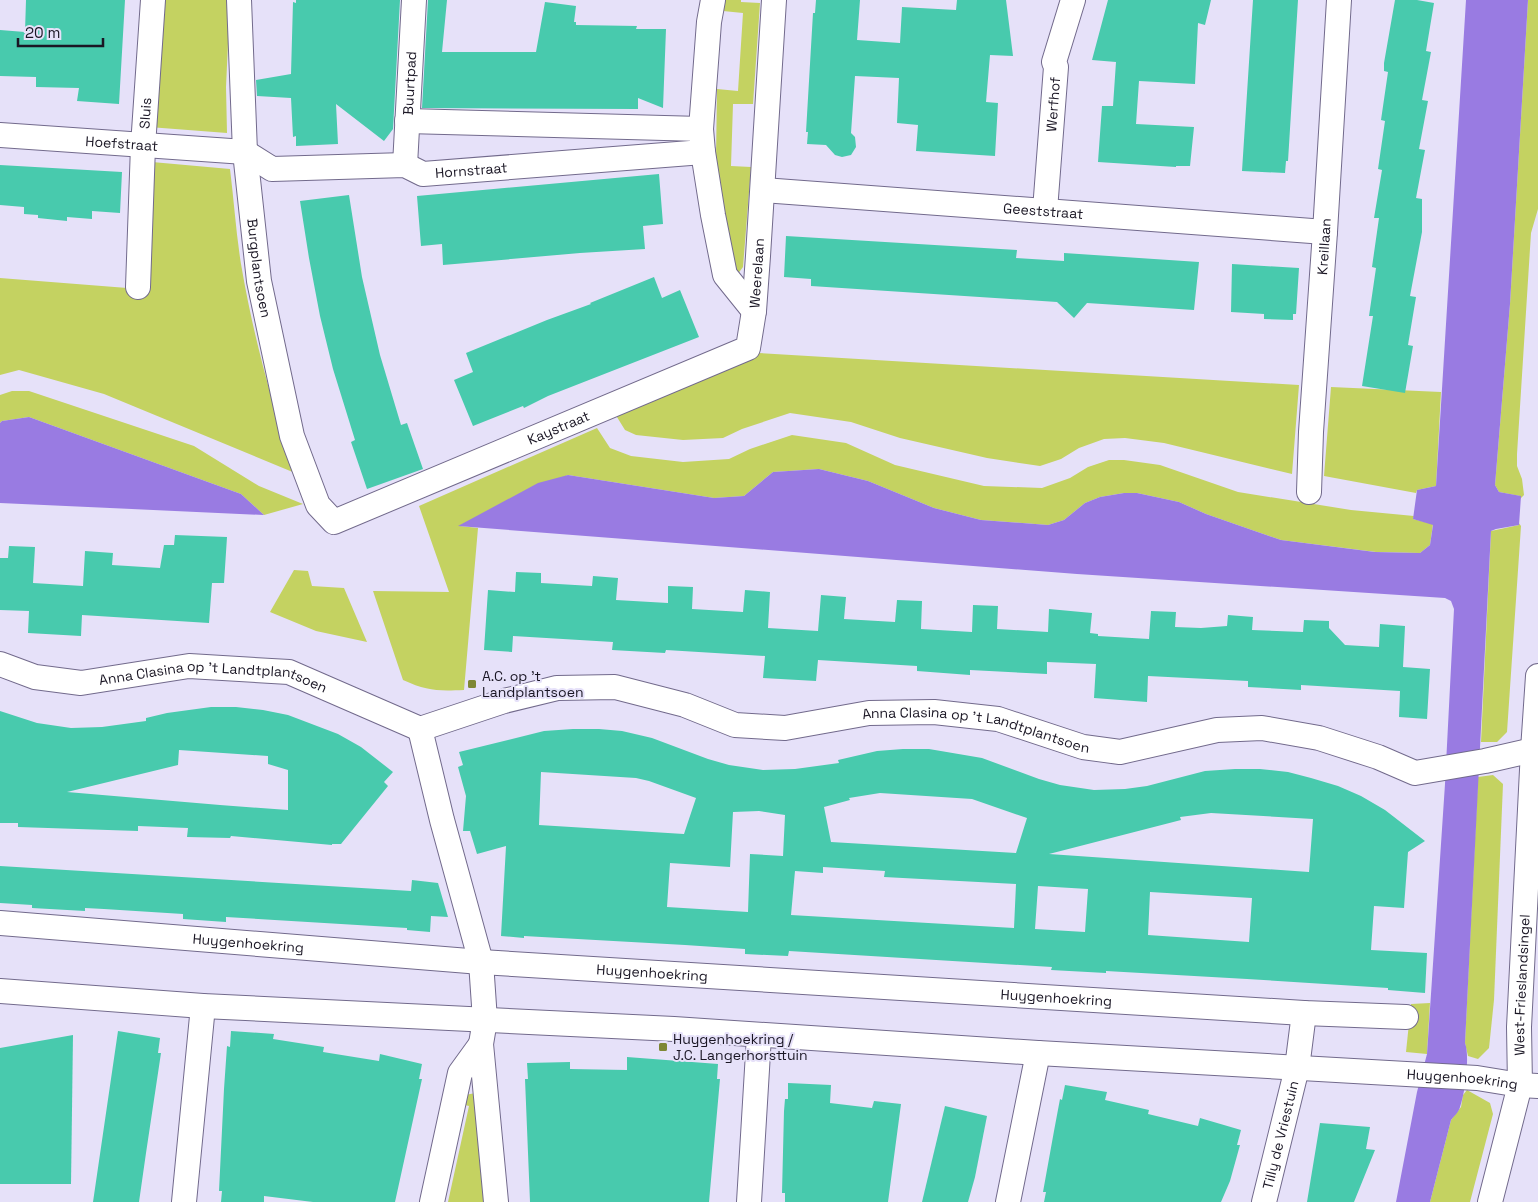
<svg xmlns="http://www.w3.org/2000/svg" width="1538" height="1202" viewBox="0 0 1538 1202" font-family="'Space Grotesk',sans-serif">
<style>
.green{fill:#c4d261}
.water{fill:#997be2}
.building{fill:#48caad;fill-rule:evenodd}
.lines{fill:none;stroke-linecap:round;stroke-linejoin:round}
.street-casing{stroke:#726a8c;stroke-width:26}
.street{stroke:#fff;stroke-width:24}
.poi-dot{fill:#7e8734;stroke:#e6e1f9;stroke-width:2}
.labels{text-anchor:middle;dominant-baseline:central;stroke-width:4;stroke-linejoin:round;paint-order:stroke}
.street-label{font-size:14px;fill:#1a1624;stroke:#e6e1f9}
.poi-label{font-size:14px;fill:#1a1624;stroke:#e6e1f9;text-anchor:start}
</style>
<rect width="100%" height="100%" fill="#e6e1f9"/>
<g class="green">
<path d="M 160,0 L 230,0 L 226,87 L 227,133 L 149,127 Z"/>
<path d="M 725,0 L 741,0 L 741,2 L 760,3 L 753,104 L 733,104 L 731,166 L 751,167 L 743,267 L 737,275 L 724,217 L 716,158 L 717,89 L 738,91 L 743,13 L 723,11 Z"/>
<path d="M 1528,0 L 1538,0 L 1538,209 L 1531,233 L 1517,454 L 1517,466 L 1522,479 L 1524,495 L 1519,500 L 1520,496 L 1499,492 L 1495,485 L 1510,304 Z"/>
<path d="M 152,162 L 230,169 C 234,201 236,233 241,264 C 253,335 272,404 295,473 L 104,394 L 19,370 L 0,375 L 0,278 L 140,289 Z"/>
<path d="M 758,353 L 1299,385 L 1292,474 L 1164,443 L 1125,438 L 1104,439 L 1079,448 L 1061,459 L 1040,466 L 987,458 L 900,438 L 851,422 L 790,413 L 742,429 L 723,438 L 683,440 L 636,435 L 625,430 L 612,409 Z"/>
<path d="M 1331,387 L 1441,392 L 1436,486 L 1417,490 L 1416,493 L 1324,476 Z"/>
<path d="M 12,391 L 29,391 L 194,446 L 259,486 L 303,504 L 264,515 L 241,494 L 29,417 L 2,421 L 0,423 L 0,395 Z"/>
<path d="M 597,428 L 610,448 L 631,456 L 683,462 L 729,459 L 750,449 L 792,435 L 846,443 L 895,465 L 984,486 L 1042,488 L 1070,478 L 1088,467 L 1109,460 L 1124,460 L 1160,465 L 1238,492 L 1351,510 L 1414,516 L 1413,519 L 1433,524 L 1430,545 L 1420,553 L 1376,552 L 1281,540 L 1206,514 L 1179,502 L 1137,493 L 1124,493 L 1100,497 L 1085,503 L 1064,520 L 1048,525 L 981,520 L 934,508 L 868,481 L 819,469 L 773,472 L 744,496 L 714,498 L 568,475 L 460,526 L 478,528 L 464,690 C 437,691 427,691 403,680 L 373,591 L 449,592 L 419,506 Z"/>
<path d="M 1518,522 L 1521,526 L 1507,732 L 1497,742 L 1481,742 L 1491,531 L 1519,525 Z"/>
<path d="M 294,570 L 308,571 L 312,586 L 344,588 L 367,642 L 316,631 L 270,612 Z"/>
<path d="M 1493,775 L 1503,784 L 1494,1000 L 1489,1048 L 1478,1059 L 1468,1056 L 1465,1043 L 1478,777 Z"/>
<path d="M 1430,1003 L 1427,1054 L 1406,1052 L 1411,1004 Z"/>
<path d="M 1467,1090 L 1490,1103 L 1493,1114 L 1470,1202 L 1430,1202 L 1451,1120 L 1461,1107 L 1463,1095 Z"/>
<path d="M 481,1092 L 487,1202 L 448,1202 L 469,1106 L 461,1104 L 465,1095 Z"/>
</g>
<g class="water">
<path d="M 1466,0 L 1528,0 L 1510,304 L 1495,485 L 1499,492 L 1521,496 L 1519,525 L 1496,529 L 1491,531 L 1465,1043 C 1470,1056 1465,1093 1460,1107 C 1459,1112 1454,1116 1451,1120 L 1430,1202 L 1396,1202 L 1417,1092 L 1427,1054 L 1445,784 L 1454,609 L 1451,601 L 1445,598 L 1077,574 L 458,526 L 538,483 L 568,475 L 714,498 L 744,496 L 773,472 L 819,469 L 868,481 L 934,508 L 981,520 L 1048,525 L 1064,520 L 1085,503 L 1100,497 L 1124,493 L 1137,493 L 1179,502 L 1206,514 L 1281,540 L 1375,552 L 1420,553 L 1430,545 L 1433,525 L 1413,519 L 1417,490 L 1436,486 Z"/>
<path d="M 29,417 L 241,494 L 264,515 L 0,503 L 0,423 L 2,421 Z"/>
</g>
<g class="building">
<path d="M 26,0 L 125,0 L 119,104 L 77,101 L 79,88 L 36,87 L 36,77 L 0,76 L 0,30 L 25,32 Z"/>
<path d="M 296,0 L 400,0 L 393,129 L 384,141 L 336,104 L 338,144 L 296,146 L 296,136 L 293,137 L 291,98 L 257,96 L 256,80 L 291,74 L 293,2 L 296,3 Z"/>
<path d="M 428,0 L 447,0 L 442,52 L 536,52 L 545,2 L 576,6 L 574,22 L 576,22 L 576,25 L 637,26 L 636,29 L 666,29 L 663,108 L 638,98 L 638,109 L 422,108 Z"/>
<path d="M 816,0 L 860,0 L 857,40 L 900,43 L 902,7 L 956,10 L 957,0 L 1006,0 L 1013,56 L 990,55 L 986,102 L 998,103 L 995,156 L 916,151 L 918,125 L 897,123 L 899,78 L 855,76 L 851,133 L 855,137 L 856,147 L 851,155 L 842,157 L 835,155 L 826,145 L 807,144 L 808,132 L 806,132 L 813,13 L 815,13 Z"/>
<path d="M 1108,0 L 1211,0 L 1205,25 L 1198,23 L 1195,84 L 1139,81 L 1136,124 L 1194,127 L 1190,166 L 1176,166 L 1176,167 L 1098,162 L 1102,106 L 1113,106 L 1116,62 L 1092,60 Z"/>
<path d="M 1253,0 L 1298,0 L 1288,161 L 1286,161 L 1285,173 L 1242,171 Z"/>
<path d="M 1395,0 L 1417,0 L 1434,3 L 1426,51 L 1431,52 L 1422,100 L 1428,101 L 1419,149 L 1425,150 L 1416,198 L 1422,199 L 1422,232 L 1410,296 L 1416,297 L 1408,345 L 1413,346 L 1405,393 L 1362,386 L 1373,316 L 1369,316 L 1376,268 L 1372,267 L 1379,218 L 1374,218 L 1382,170 L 1378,169 L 1385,121 L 1381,120 L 1388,72 L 1384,71 L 1384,63 Z"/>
<path d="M 0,165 L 122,172 L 120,213 L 92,211 L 92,219 L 67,217 L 67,221 L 38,218 L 38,215 L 24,214 L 24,207 L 0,205 Z"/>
<path d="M 659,174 L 663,224 L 643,226 L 645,249 L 580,253 L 443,265 L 442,244 L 421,246 L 417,196 Z"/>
<path d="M 349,195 L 362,277 L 380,355 L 401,425 L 407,423 L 423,469 L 367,489 L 351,442 L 355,440 L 333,369 L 320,316 L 309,258 L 300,201 Z"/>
<path d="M 786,236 L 1017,250 L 1016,258 L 1064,261 L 1064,253 L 1199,262 L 1194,310 L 1087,303 L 1074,318 L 1057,302 L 811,286 L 811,279 L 784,277 Z"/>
<path d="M 1232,264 L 1299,268 L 1296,314 L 1293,314 L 1293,320 L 1264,319 L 1264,314 L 1231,312 Z"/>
<path d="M 654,277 L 662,298 L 680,290 L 699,337 L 548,396 L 524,408 L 523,406 L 473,426 L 454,380 L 473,372 L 466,353 L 547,320 L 591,304 L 590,303 Z"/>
<path d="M 175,535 L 227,537 L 224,583 L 212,583 L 209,623 L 82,615 L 81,636 L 28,633 L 29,611 L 0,610 L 0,558 L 8,558 L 9,546 L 35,547 L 33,583 L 83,586 L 85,551 L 113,553 L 112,565 L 160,568 L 164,545 L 174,545 Z"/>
<path d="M 516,572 L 541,573 L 541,583 L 592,586 L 593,576 L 618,578 L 616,600 L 668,603 L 668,586 L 693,587 L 692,609 L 743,612 L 745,590 L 770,592 L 768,628 L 818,631 L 821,595 L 846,597 L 844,619 L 895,622 L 897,600 L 922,601 L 921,629 L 972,632 L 973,605 L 998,606 L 997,629 L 1048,632 L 1049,609 L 1092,613 L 1090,633 L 1098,634 L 1098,636 L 1149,639 L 1151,611 L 1176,612 L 1175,627 L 1201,628 L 1227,626 L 1228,615 L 1253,617 L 1252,630 L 1303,632 L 1304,620 L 1329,621 L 1329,628 L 1345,645 L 1379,647 L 1380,624 L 1405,626 L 1403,667 L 1430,669 L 1427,719 L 1399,717 L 1400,691 L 1301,685 L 1301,690 L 1248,687 L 1248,681 L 1148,676 L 1147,702 L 1094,698 L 1096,664 L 1047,662 L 1047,674 L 970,670 L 970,675 L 917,671 L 917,666 L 818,660 L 816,681 L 763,678 L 765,656 L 666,650 L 665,653 L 612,650 L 613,642 L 513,636 L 512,652 L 484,650 L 488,590 L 515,592 Z"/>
<path d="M 211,707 L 236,707 L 263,710 L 288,715 L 338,734 L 361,747 L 393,772 L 384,782 L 388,786 L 341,844 L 332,844 L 332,845 L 231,836 L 230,838 L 187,837 L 188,828 L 138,826 L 138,831 L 18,827 L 18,823 L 0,823 L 0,711 L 37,723 L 71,728 L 102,727 L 146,721 L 146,718 L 167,713 ZM 179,750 L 268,756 L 268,764 L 288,770 L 288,810 L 220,805 L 67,792 L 178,765 Z"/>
<path d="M 573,729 L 599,729 L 622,731 L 652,738 L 708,759 L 729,765 L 763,770 L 795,769 L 839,763 L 838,760 L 877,751 L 903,749 L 929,749 L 982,758 L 1039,779 L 1060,785 L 1094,790 L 1125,789 L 1147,786 L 1205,771 L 1235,769 L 1260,769 L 1288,772 L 1311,778 L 1338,786 L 1361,796 L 1385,810 L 1425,841 L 1408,852 L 1404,908 L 1374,906 L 1371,950 L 1427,953 L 1425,993 L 1388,990 L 1388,988 L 1247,979 L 1106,971 L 1106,973 L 1051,970 L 1052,967 L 789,951 L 788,956 L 745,954 L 745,949 L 685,945 L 524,936 L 524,938 L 501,936 L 506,846 L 477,854 L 470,831 L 463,831 L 466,796 L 458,767 L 463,765 L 459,752 L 544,731 ZM 541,772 L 636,778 L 649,781 L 696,798 L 684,834 L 539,825 ZM 880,793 L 972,799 L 1027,818 L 1016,853 L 831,842 L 824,807 L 850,800 L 849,798 ZM 759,811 L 785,815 L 783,856 L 750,854 L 748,912 L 667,907 L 670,863 L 730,867 L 733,812 ZM 1211,813 L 1313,819 L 1309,872 L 1049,854 L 1181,820 L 1180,817 ZM 823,867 L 885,871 L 884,877 L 1016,884 L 1014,928 L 791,915 L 795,871 L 823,873 ZM 1038,886 L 1088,889 L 1085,932 L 1035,929 ZM 1150,892 L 1252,898 L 1249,942 L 1148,935 Z"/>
<path d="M 0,866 L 411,891 L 412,880 L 438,883 L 448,917 L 431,916 L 430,932 L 407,930 L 407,928 L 226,917 L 226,922 L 183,919 L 183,914 L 104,909 L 85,908 L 85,911 L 32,908 L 32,905 L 0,903 Z"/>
<path d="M 118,1031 L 160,1038 L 158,1053 L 161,1053 L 146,1153 L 139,1202 L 93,1202 Z"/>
<path d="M 231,1031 L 274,1034 L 273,1039 L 324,1047 L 323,1052 L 379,1061 L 380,1054 L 422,1064 L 419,1079 L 422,1079 L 395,1202 L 313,1202 L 264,1196 L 264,1202 L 221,1202 L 222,1191 L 219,1191 L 224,1089 L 227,1046 L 230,1047 Z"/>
<path d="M 73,1035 L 71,1184 L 0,1184 L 0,1048 Z"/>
<path d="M 627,1057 L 718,1064 L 717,1079 L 720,1079 L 709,1202 L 530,1202 L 525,1079 L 528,1079 L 527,1063 L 570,1062 L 570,1069 L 627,1070 Z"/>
<path d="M 788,1083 L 831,1085 L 830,1103 L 872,1108 L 874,1101 L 901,1104 L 888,1202 L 785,1202 L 785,1193 L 782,1193 L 784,1111 L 785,1099 L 788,1099 Z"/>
<path d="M 1065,1085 L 1107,1092 L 1105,1100 L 1149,1110 L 1148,1114 L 1198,1126 L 1200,1118 L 1241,1130 L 1237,1145 L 1240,1145 L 1230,1181 L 1221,1202 L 1044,1202 L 1046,1192 L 1043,1192 L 1054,1131 L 1060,1099 L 1062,1100 Z"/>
<path d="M 945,1106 L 987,1116 L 975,1177 L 968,1202 L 922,1202 Z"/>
<path d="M 1320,1123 L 1370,1127 L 1366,1149 L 1375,1150 L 1354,1202 L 1307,1202 Z"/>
</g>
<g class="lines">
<g class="street-casing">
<g id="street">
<path id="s1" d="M 239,0 L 245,152 L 259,281 L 292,436 L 318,505 L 334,522 L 748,348 L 754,311 L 758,256 L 774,0"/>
<path d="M 713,0 L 709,22 L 701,129 L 703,152 L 713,215 L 725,275 L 754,311"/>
<path d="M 407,121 L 701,129"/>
<path id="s2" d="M 0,135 L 245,152 L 272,169 L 405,165 L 423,174 L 703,152"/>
<path id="s3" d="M 405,165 L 414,0"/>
<path id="s4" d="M 763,190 L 1325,232"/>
<path id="s5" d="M 1045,210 L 1056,67 L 1054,62 L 1073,0"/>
<path id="s6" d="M 138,287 L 143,146 L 153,0"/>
<path id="s7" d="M 1309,492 L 1311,432 L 1325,232 L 1339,0"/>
<path id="s8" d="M 0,664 L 35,677 L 81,683 L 189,666 L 289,672 L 420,729 L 504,701 L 557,688 L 615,687 L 685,705 L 735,725 L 785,728 L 869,713 L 934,712 L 998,719 L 1083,747 L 1120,752 L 1217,730 L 1262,728 L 1319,738 L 1378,757 L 1415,773 L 1485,761 L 1533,750 L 1538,746"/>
<path d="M 420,729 L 442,820 L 481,962 L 485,1020 L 481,1044 L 496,1202"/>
<path id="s9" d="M 0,923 L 481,962 L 1304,1013 L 1406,1017"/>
<path id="s10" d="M 0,991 L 203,1006 L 674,1029 L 1038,1053 L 1477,1078 L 1520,1085 L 1538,1086"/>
<path d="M 184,1202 L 203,1006"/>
<path d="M 432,1202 L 460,1073 L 481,1044"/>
<path d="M 749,1202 L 759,1036"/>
<path d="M 1008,1202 L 1038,1053"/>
<path id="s11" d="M 1264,1202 L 1297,1068 L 1304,1013"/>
<path id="s12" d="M 1490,1202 L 1520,1085 L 1519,1027 L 1533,750 L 1538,676"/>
</g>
</g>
<use href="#street" class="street"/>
</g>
<g class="poi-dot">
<rect x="467" y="679" width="10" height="10" rx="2.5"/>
<rect x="658" y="1042" width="10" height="10" rx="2.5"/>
</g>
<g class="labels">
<g class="street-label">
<text stroke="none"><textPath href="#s3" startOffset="82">Buurtpad</textPath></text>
<text stroke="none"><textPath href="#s5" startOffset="106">Werfhof</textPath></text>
<text stroke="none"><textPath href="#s6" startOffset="174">Sluis</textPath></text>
<text stroke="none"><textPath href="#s2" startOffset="122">Hoefstraat</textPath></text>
<text stroke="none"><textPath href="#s2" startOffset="479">Hornstraat</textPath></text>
<text stroke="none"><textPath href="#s4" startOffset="281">Geeststraat</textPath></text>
<text stroke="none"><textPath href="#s7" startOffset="246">Kreillaan</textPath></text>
<text stroke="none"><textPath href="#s1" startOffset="269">Burgplantsoen</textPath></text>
<text stroke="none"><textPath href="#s1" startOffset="1062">Weerelaan</textPath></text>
<text stroke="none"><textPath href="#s1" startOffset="781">Kaystraat</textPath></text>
<text stroke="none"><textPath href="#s8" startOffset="218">Anna Clasina op 't Landtplantsoen</textPath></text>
<text stroke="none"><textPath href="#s8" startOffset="1008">Anna Clasina op 't Landtplantsoen</textPath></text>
<text stroke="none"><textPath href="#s9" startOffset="249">Huygenhoekring</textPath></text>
<text stroke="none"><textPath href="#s9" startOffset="654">Huygenhoekring</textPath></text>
<text stroke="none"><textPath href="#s12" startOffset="221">West-Frieslandsingel</textPath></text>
<text stroke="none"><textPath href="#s9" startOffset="1059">Huygenhoekring</textPath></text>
<text stroke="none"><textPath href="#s10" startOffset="1465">Huygenhoekring</textPath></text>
<text stroke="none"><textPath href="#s11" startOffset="69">Tilly de Vriestuin</textPath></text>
</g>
<g class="poi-label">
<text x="482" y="676">A.C. op 't<tspan x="482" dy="16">Landplantsoen</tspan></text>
<text x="673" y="1039">Huygenhoekring /<tspan x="673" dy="16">J.C. Langerhorsttuin</tspan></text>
</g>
</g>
<path d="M18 38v8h85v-8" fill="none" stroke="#1a1624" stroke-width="2.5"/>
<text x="25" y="38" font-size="15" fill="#1a1624" stroke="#e6e1f9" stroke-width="4" paint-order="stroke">20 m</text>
</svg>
